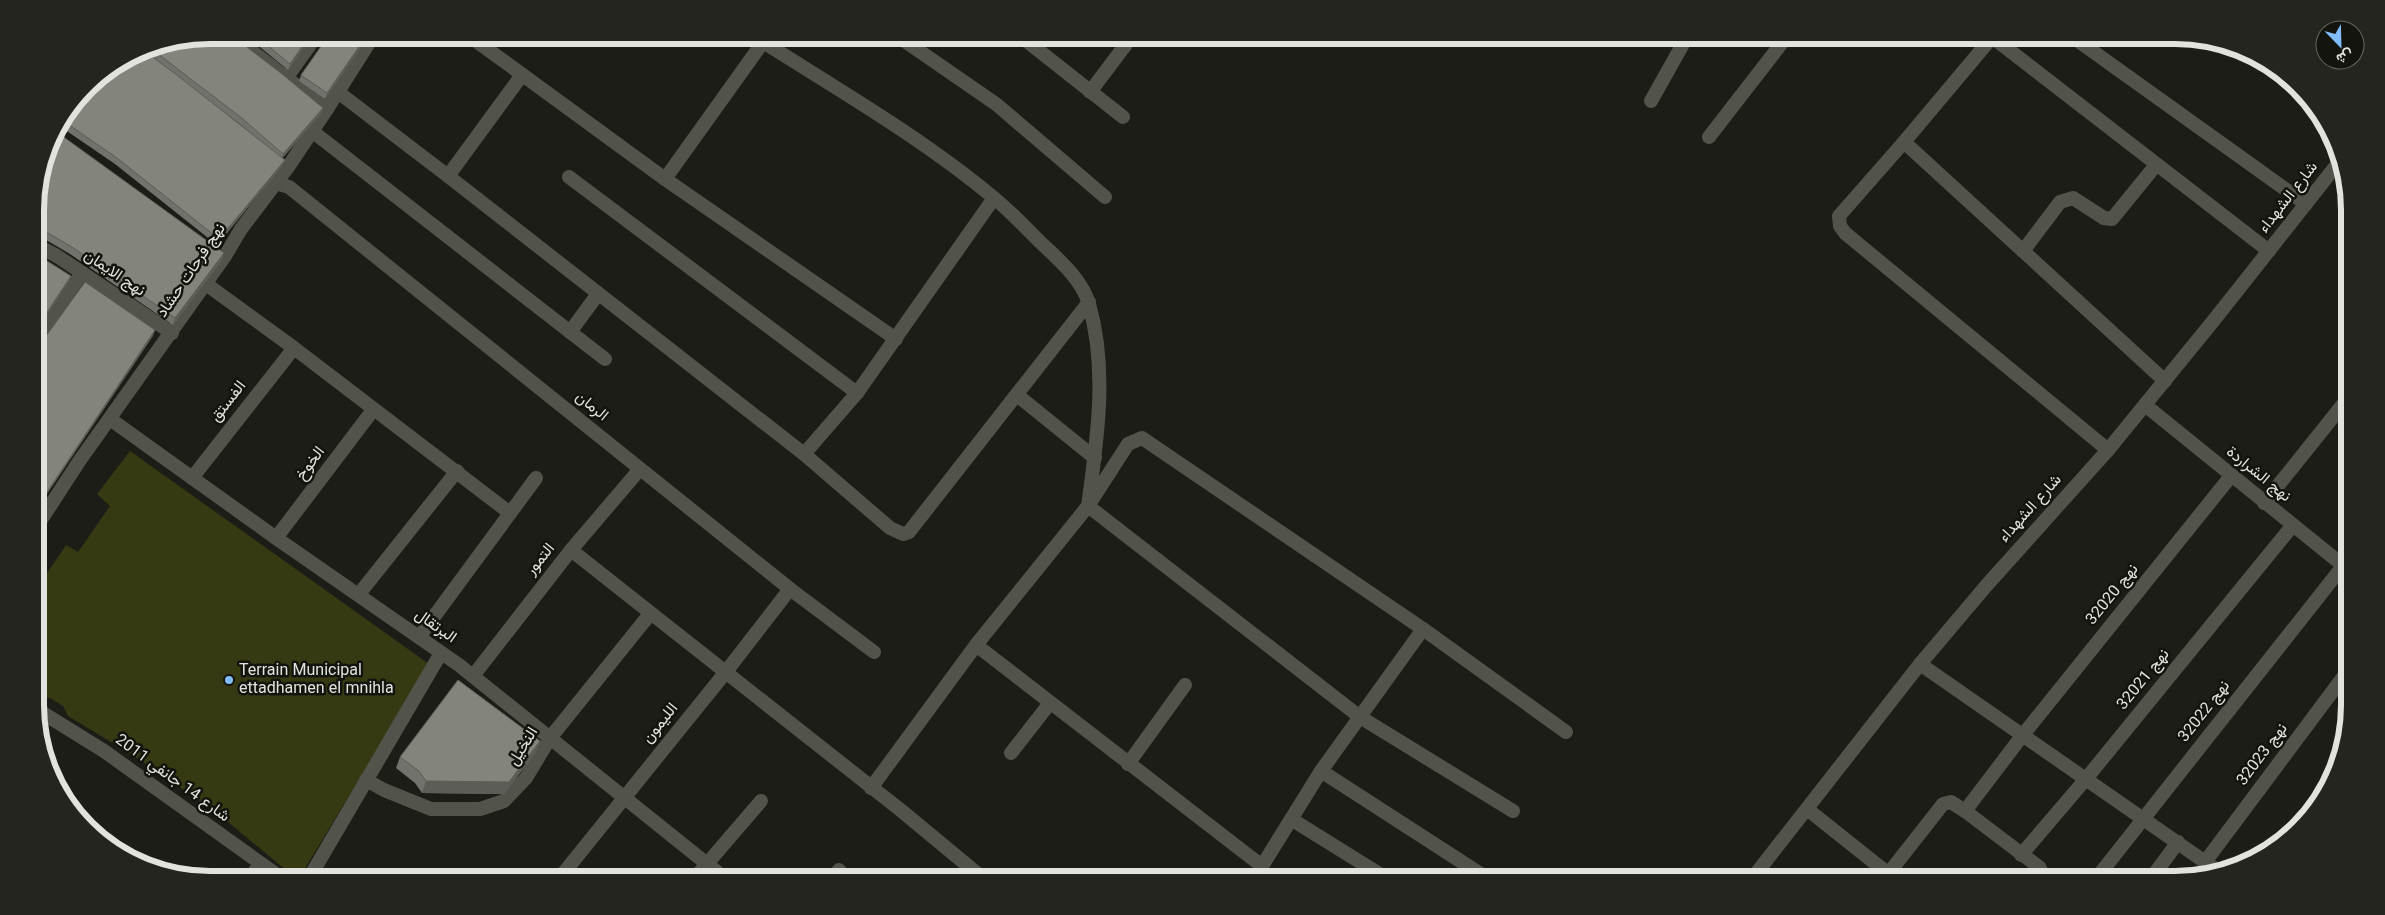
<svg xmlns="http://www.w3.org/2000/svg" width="2385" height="915" viewBox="0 0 2385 915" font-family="Georgia,Vazirmatn,serif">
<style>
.green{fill:#363912}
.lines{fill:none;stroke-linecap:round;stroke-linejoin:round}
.minor{stroke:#52534b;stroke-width:14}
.tertiary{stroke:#52534b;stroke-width:14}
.wall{fill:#71726b;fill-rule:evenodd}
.shaded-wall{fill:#5c5d57}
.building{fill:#83857c;stroke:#5c5d57}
.poi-dot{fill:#80bdfa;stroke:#13140d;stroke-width:2}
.labels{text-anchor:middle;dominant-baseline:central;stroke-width:5;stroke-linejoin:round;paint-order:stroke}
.street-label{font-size:16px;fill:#e2e3de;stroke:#13140d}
.poi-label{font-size:16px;fill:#e2e3de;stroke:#13140d;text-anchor:start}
.rim{fill:none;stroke:#e2e3de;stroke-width:6}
</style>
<rect width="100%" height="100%" fill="#1c1d16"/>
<path class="green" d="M 130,451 L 429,664 L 298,880 L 216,812 L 134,756 L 68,716 L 63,706 L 50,698 L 38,697 L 37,588 L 66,545 L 78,552 L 110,506 L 97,494 Z"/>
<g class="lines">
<g class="minor">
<path d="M 231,35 L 327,109"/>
<path d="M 468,35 L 665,179 L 896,339"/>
<path d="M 752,35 C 832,86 921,137 994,198 C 1010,211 1025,227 1040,242 C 1058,259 1082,279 1089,304 C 1108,370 1097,440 1088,506 L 1360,717 L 1513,811"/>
<path d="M 896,35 L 996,104 L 1105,197"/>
<path d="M 1019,35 L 1123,117"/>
<path d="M 1994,35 L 1904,142 L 2165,381"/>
<path d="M 2070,35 L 2306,204"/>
<path d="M 1992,37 L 2269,251"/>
<path d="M 287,77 L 317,35"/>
<path d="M 338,92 L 448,176 L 804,454 L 890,528 L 903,534 L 909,532 L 1089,302"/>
<path d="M 1090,92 L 1133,35"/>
<path d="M 1651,101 L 1688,35"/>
<path d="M 312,131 L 605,359"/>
<path d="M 1709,137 L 1788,35"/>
<path d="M 1904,142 L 1839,216 L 1840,226 L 1845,233 L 2108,450"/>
<path d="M 448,176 L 522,75"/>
<path d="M 569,177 L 857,393"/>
<path d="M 665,179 L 763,42"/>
<path d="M 276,183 L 289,187 L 790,589 L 874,652"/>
<path d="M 36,245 L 57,256 L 172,333"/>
<path d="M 2023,251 L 2060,202 L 2073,198 L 2104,218 L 2112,219 L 2156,165"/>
<path d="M 206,284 L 294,348 L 510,513"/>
<path d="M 570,332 L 598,294"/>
<path d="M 36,339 L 82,273"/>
<path d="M 1017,395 L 1095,458"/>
<path d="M 2145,405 L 2350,571"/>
<path d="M 110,419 L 276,538 L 459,665 L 727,880"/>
<path d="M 804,454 L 857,393 L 994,198"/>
<path d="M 192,478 L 294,348"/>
<path d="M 2264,503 L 2349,397"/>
<path d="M 276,538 L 373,410"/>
<path d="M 571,550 L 903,812 L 985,880"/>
<path d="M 359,594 L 457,471"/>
<path d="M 419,637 L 536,478"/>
<path d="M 976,645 L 1262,866"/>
<path d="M 1920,664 L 2221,873"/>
<path d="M 473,676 L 571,550 L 640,469"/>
<path d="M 1011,753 L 1050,703"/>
<path d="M 1128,764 L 1185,685"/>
<path d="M 1321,771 L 1482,875"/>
<path d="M 366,780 L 384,790 L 431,809 L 480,809 L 504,801 L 526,778 L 550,738 L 650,614"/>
<path d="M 871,788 L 976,645 L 1088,506 L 1128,444 L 1142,438 L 1423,629 L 1566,732"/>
<path d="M 1807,809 L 1895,879"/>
<path d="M 1291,819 L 1389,880"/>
<path d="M 2306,820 L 2320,801"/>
<path d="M 2021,855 L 2085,780 L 2293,525"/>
<path d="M 2205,862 L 2350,668"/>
<path d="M 1888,874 L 1943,804 L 1951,802 L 1965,811"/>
<path d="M 249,880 L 260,864"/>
<path d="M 308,880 L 441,653"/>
<path d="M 558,880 L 725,673 L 790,589"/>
<path d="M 693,880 L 761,801"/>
<path d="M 831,880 L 839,870"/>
<path d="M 1256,880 L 1262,866 L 1321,771 L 1423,629"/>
<path d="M 2038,880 L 2041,871 L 2039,867 L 1965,811 L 2022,736 L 2231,476"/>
<path d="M 2095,880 L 2343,566"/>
<path d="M 2150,880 L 2178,842"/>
</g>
<g class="tertiary">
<path d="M 37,526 L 80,460 L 225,256 L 241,229 L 288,167 L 327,109 L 374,35"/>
<path d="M 38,710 L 104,751 L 284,880"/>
<path d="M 1751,880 L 1920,664 L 1986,586 L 2108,450 L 2214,320 L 2339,162"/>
</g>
</g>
<g class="wall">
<path d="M 209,35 L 323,108 L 320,115 L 282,158 L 282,166 L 217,245 L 115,164 L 58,125 L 94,78 L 143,48 ZM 212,103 L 241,125 L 248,131 Z"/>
<path d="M 245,35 L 312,35 L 288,70 Z"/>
<path d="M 329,35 L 369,35 L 325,99 L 299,81 L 301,75 Z"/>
<path d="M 35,198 L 222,260 L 173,325 L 70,254 L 36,234 Z"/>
<path d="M 540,741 L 535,753 L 504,794 L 422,793 L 415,783 L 396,768 L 400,757 Z"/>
</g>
<g class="shaded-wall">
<path d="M 310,35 L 312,35 L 288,70 L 290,64 Z"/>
<path d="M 367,35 L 369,35 L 325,99 L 327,93 Z"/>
<path d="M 323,108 L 320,115 L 281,160 L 283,154 Z"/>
<path d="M 285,160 L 282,166 L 217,245 L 219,239 Z"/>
<path d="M 224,253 L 222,260 L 173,325 L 175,318 Z"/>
<path d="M 71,276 L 69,282 L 36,331 L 36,329 Z"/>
<path d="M 155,330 L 153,336 L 37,509 L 37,507 L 59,472 Z"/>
<path d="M 540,741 L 535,753 L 504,794 L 422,793 L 426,781 Z"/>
</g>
<g class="building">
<path d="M 209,35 L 231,35 L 282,74 L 323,108 L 283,154 L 243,119 L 149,47 Z"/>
<path d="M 255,35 L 310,35 L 290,64 Z"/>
<path d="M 329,35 L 367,35 L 327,93 L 301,75 Z"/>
<path d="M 141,49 L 173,72 L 285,160 L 219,239 L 117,158 L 62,120 L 94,78 Z"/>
<path d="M 54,130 L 224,253 L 175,318 L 72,247 L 36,226 L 35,198 L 53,132 Z"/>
<path d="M 36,254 L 71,276 L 36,329 Z"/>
<path d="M 85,282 L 155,330 L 37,507 L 36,350 Z"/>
<path d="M 458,680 L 540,741 L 509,782 L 426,781 L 419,771 L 400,757 Z"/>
</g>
<circle class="poi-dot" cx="229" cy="680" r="5"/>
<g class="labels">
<g class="street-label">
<text transform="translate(2289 198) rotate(-52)">شارع الشهداء</text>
<text transform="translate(192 271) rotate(-56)">نهج فرحات حشاد</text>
<text transform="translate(114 274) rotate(34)">نهج الايمان</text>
<text transform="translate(229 402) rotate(-52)">الفستق</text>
<text transform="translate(591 407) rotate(39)">الرمان</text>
<text transform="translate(311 464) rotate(-53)">الخوخ</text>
<text transform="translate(2258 475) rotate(39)">نهج الشراردة</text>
<text transform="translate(2031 509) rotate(-48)">شارع الشهداء</text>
<text transform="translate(541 560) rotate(-51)">التمور</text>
<text transform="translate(2113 595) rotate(-51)">نهج 32020</text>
<text transform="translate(435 627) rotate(35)">البرتقال</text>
<text transform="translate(2144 680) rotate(-51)">نهج 32021</text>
<text transform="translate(2205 712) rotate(-52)">نهج 32022</text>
<text transform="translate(661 724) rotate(-51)">الليمون</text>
<text transform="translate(524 747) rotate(-58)">النخيل</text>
<text transform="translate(2263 755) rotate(-53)">نهج 32023</text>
<text transform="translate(172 779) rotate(36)">شارع 14 جانفي 2011</text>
</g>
<g class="poi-label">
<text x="239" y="671">Terrain Municipal<tspan x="239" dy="18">ettadhamen el mnihla</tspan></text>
</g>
</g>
<path d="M0 0H2385V915H0ZM210 44H2175A166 166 0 0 1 2341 210V705A166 166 0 0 1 2175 871H210A166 166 0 0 1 44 705V210A166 166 0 0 1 210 44Z" fill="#24251e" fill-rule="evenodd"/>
<path class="rim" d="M210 44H2175A166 166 0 0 1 2341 210V705A166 166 0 0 1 2175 871H210A166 166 0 0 1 44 705V210A166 166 0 0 1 210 44Z"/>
<g transform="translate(2340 45) rotate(157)"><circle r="24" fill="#13140d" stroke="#666761"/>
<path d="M0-4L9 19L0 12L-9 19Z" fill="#80bdfa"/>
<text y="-8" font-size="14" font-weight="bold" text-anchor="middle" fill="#e2e3de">ش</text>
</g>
</svg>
